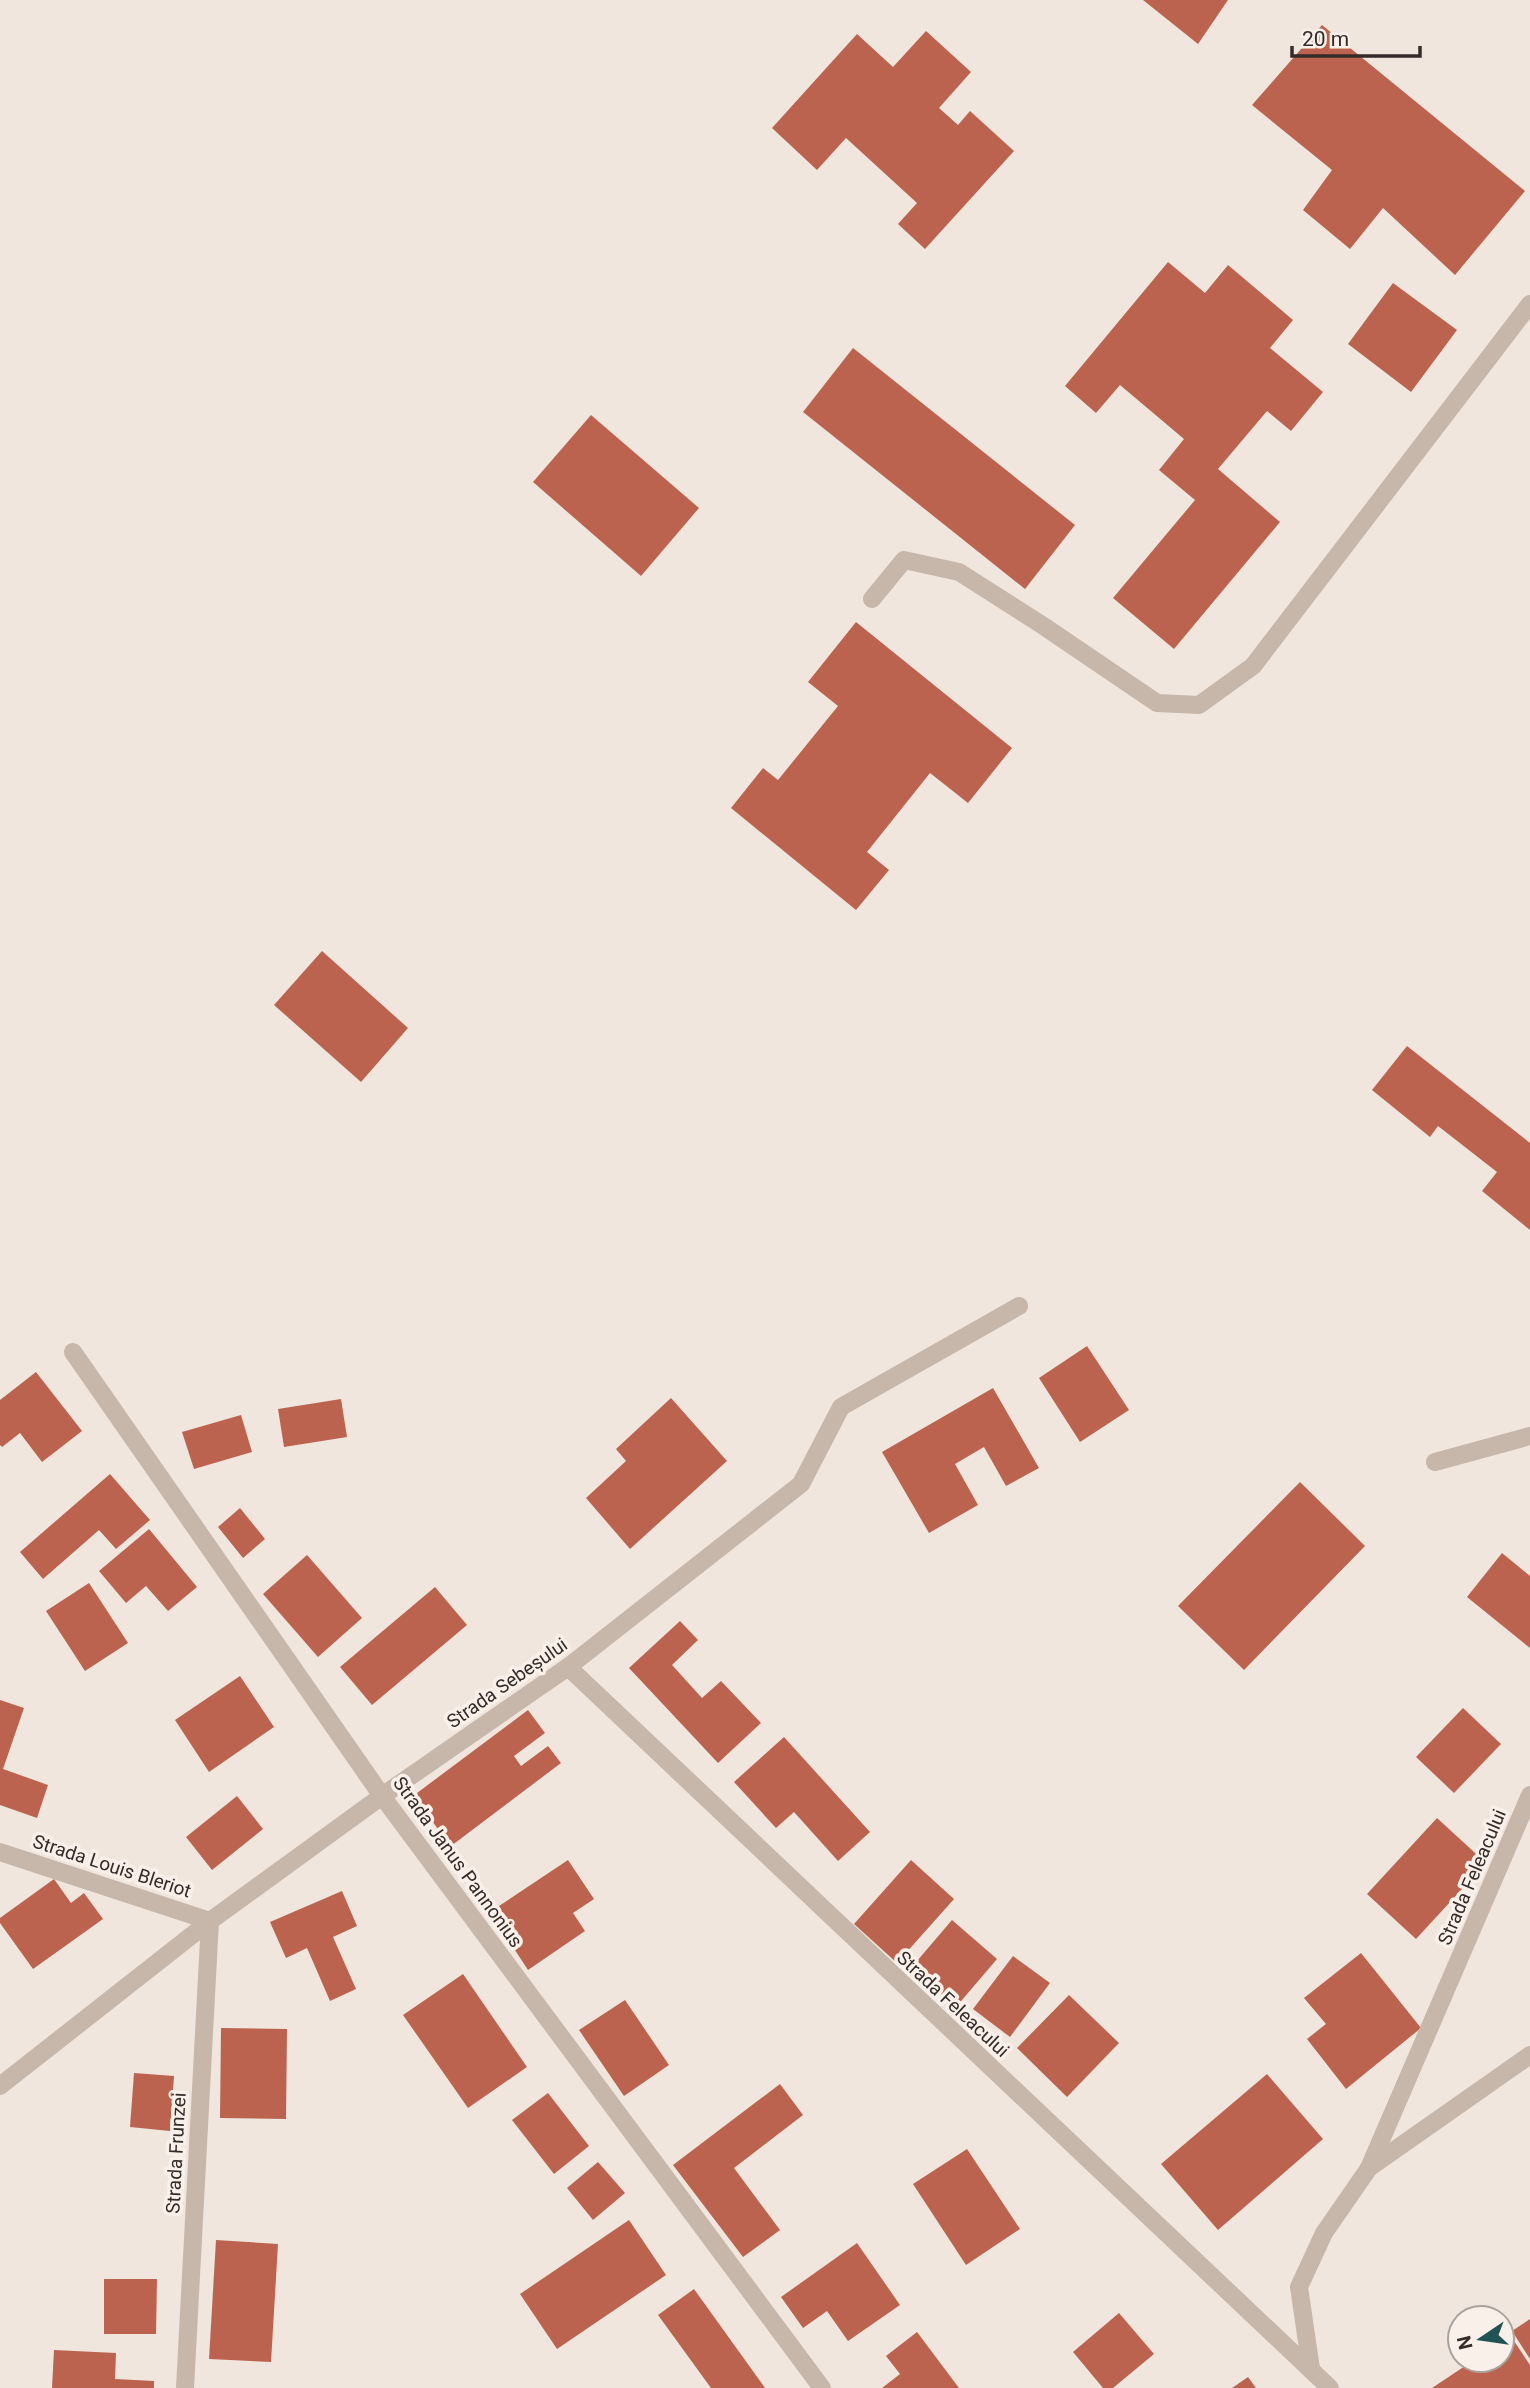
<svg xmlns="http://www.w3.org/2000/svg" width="1530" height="2388" viewBox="0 0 1530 2388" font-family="Roboto,sans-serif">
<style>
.building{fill:#bc634f}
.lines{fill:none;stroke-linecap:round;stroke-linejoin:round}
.minor{stroke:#c7b6aa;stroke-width:18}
.labels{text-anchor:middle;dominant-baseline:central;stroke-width:7;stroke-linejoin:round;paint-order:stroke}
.street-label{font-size:19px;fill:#352c29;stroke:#f8f0e9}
</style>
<rect width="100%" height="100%" fill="#f0e6dd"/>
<g class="building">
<path d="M 1143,0 L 1228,0 L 1198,44 Z"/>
<path d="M 1322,25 L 1525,191 L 1455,275 L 1383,208 L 1350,249 L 1303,210 L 1332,170 L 1252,105 Z"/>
<path d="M 926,31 L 971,72 L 939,108 L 958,125 L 970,111 L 1014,151 L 925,249 L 898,224 L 917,203 L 846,138 L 817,170 L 772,128 L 857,34 L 893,67 Z"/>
<path d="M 1168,262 L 1205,293 L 1228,265 L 1293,320 L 1270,348 L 1323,392 L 1291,431 L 1267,411 L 1218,469 L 1280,522 L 1174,649 L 1113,598 L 1195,500 L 1159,470 L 1184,439 L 1120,385 L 1096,413 L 1065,386 Z"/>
<path d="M 1393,283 L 1457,330 L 1411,392 L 1348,344 Z"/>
<path d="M 853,348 L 1075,525 L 1025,589 L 803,412 Z"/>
<path d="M 591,415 L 699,508 L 641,576 L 533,482 Z"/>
<path d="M 856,622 L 1012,748 L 968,803 L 930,773 L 867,852 L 889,870 L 856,910 L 731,808 L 763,768 L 778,780 L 838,706 L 808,682 Z"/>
<path d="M 322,951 L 408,1028 L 361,1082 L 274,1005 Z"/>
<path d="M 1407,1046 L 1530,1143 L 1530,1230 L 1482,1191 L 1497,1172 L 1438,1126 L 1430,1137 L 1372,1090 Z"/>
<path d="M 1087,1346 L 1129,1410 L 1080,1442 L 1039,1378 Z"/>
<path d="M 36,1372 L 82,1431 L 42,1462 L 20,1433 L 2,1447 L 0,1445 L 0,1400 Z"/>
<path d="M 993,1388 L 1039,1468 L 1006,1486 L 984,1447 L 955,1464 L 978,1505 L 929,1533 L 882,1452 Z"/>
<path d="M 671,1398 L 727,1461 L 630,1549 L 586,1498 L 626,1461 L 616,1449 Z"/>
<path d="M 341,1399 L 347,1437 L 284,1447 L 278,1409 Z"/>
<path d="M 241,1415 L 252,1452 L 194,1469 L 182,1432 Z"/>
<path d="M 110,1474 L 150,1520 L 116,1549 L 99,1530 L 43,1579 L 20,1552 Z"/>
<path d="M 1300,1482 L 1365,1546 L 1244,1670 L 1178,1606 Z"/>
<path d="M 240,1508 L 265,1539 L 243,1558 L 218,1527 Z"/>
<path d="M 149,1529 L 197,1587 L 168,1611 L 146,1586 L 126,1603 L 99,1571 Z"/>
<path d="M 1502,1553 L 1530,1576 L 1530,1648 L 1467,1597 Z"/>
<path d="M 307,1555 L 362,1618 L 318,1657 L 263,1594 Z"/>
<path d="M 89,1583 L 128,1643 L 85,1671 L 46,1611 Z"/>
<path d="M 435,1587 L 467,1625 L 372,1705 L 340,1667 Z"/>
<path d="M 680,1621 L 698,1640 L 672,1665 L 702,1698 L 721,1681 L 761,1723 L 718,1763 L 629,1668 Z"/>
<path d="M 240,1676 L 274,1727 L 209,1772 L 175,1720 Z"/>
<path d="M 0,1700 L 24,1708 L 3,1769 L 48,1785 L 37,1818 L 0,1805 Z"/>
<path d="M 1463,1708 L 1501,1744 L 1454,1793 L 1416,1757 Z"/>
<path d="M 528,1710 L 545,1733 L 514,1756 L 521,1766 L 548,1746 L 561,1763 L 451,1846 L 413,1796 Z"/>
<path d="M 784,1737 L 870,1832 L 838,1861 L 794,1812 L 776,1828 L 734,1782 Z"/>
<path d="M 237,1796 L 263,1829 L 212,1870 L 186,1837 Z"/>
<path d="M 1437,1818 L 1486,1863 L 1416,1939 L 1367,1894 Z"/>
<path d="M 568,1860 L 594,1899 L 573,1913 L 585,1931 L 528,1970 L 490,1912 Z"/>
<path d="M 911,1860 L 954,1899 L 897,1963 L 854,1924 Z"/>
<path d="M 54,1879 L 71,1903 L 84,1893 L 103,1919 L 33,1969 L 0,1923 L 0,1918 Z"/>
<path d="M 342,1891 L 357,1926 L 333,1937 L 356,1989 L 330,2001 L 307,1948 L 286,1958 L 270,1922 Z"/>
<path d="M 952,1920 L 997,1959 L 956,2007 L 911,1968 Z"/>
<path d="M 1361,1953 L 1421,2028 L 1346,2089 L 1307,2039 L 1326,2024 L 1304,1998 Z"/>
<path d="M 1013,1956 L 1050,1983 L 1010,2037 L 973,2009 Z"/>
<path d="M 463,1974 L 527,2067 L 468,2108 L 403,2015 Z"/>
<path d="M 1069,1995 L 1119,2043 L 1067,2097 L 1017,2048 Z"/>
<path d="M 625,2000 L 669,2065 L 624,2096 L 579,2030 Z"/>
<path d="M 221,2028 L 287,2029 L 286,2119 L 220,2118 Z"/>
<path d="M 134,2073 L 174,2076 L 170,2131 L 130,2127 Z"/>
<path d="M 1267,2074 L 1323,2139 L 1218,2230 L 1161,2164 Z"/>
<path d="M 780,2084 L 803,2115 L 734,2168 L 780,2230 L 743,2257 L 673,2165 Z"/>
<path d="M 548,2093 L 589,2146 L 554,2174 L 512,2120 Z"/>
<path d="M 967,2149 L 1020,2229 L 966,2265 L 913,2184 Z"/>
<path d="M 598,2162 L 625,2193 L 593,2220 L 567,2188 Z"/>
<path d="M 629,2220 L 666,2275 L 557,2349 L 520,2294 Z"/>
<path d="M 216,2240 L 278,2244 L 271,2362 L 209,2359 Z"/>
<path d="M 857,2243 L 900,2305 L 848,2341 L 827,2311 L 803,2328 L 781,2297 Z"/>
<path d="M 104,2279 L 157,2279 L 156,2334 L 104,2334 Z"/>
<path d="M 694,2289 L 765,2388 L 711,2388 L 658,2315 Z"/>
<path d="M 1119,2313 L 1154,2354 L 1113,2388 L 1103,2388 L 1073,2352 Z"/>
<path d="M 1530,2319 L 1530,2359 L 1512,2331 Z"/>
<path d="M 917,2332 L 959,2388 L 882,2388 L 900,2374 L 886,2356 Z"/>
<path d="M 1510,2335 L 1530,2365 L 1530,2388 L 1432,2388 L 1474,2360 L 1502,2360 L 1502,2341 Z"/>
<path d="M 54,2350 L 116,2353 L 115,2379 L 154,2381 L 154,2388 L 52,2388 Z"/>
<path d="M 1248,2377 L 1256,2388 L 1232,2388 Z"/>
</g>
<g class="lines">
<g class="minor">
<path d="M 872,599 L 904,560 L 959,572 L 1042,625 L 1157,703 L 1199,705 L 1253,666 L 1530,304"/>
<path d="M 73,1352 L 382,1796 L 822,2388"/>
<path d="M 1435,1462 L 1530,1436"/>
<path d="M 568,1667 L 1330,2388"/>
<path d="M 0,1852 L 210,1921 L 185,2388"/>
<path d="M 0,2086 L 210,1921 L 382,1796 L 568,1667 L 801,1484 L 841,1407 L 1019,1306"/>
<path d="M 1369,2168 L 1530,1795"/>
<path d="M 1311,2369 L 1299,2287 L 1324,2233 L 1369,2168 L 1530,2055"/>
</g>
</g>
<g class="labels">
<g class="street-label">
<text transform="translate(507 1683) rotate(-35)">Strada Sebeșului</text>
<text transform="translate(458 1862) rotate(54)">Strada Janus Pannonius</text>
<text transform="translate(112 1866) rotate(18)">Strada Louis Bleriot</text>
<text transform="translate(1472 1877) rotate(-67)">Strada Feleacului</text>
<text transform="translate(953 2004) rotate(43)">Strada Feleacului</text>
<text transform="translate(176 2153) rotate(-87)">Strada Frunzei</text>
</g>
</g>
<g transform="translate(1481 2339) rotate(257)"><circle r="33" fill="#f8f0e9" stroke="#aaa29c" stroke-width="2"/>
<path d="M0-5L12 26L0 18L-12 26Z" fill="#225354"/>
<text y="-10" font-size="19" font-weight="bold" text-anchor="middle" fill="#352c29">N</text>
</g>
<path d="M1292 46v10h128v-10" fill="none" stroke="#352c29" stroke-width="3.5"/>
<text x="1302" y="46" font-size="21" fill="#352c29" stroke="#f8f0e9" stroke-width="5" paint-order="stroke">20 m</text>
</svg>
